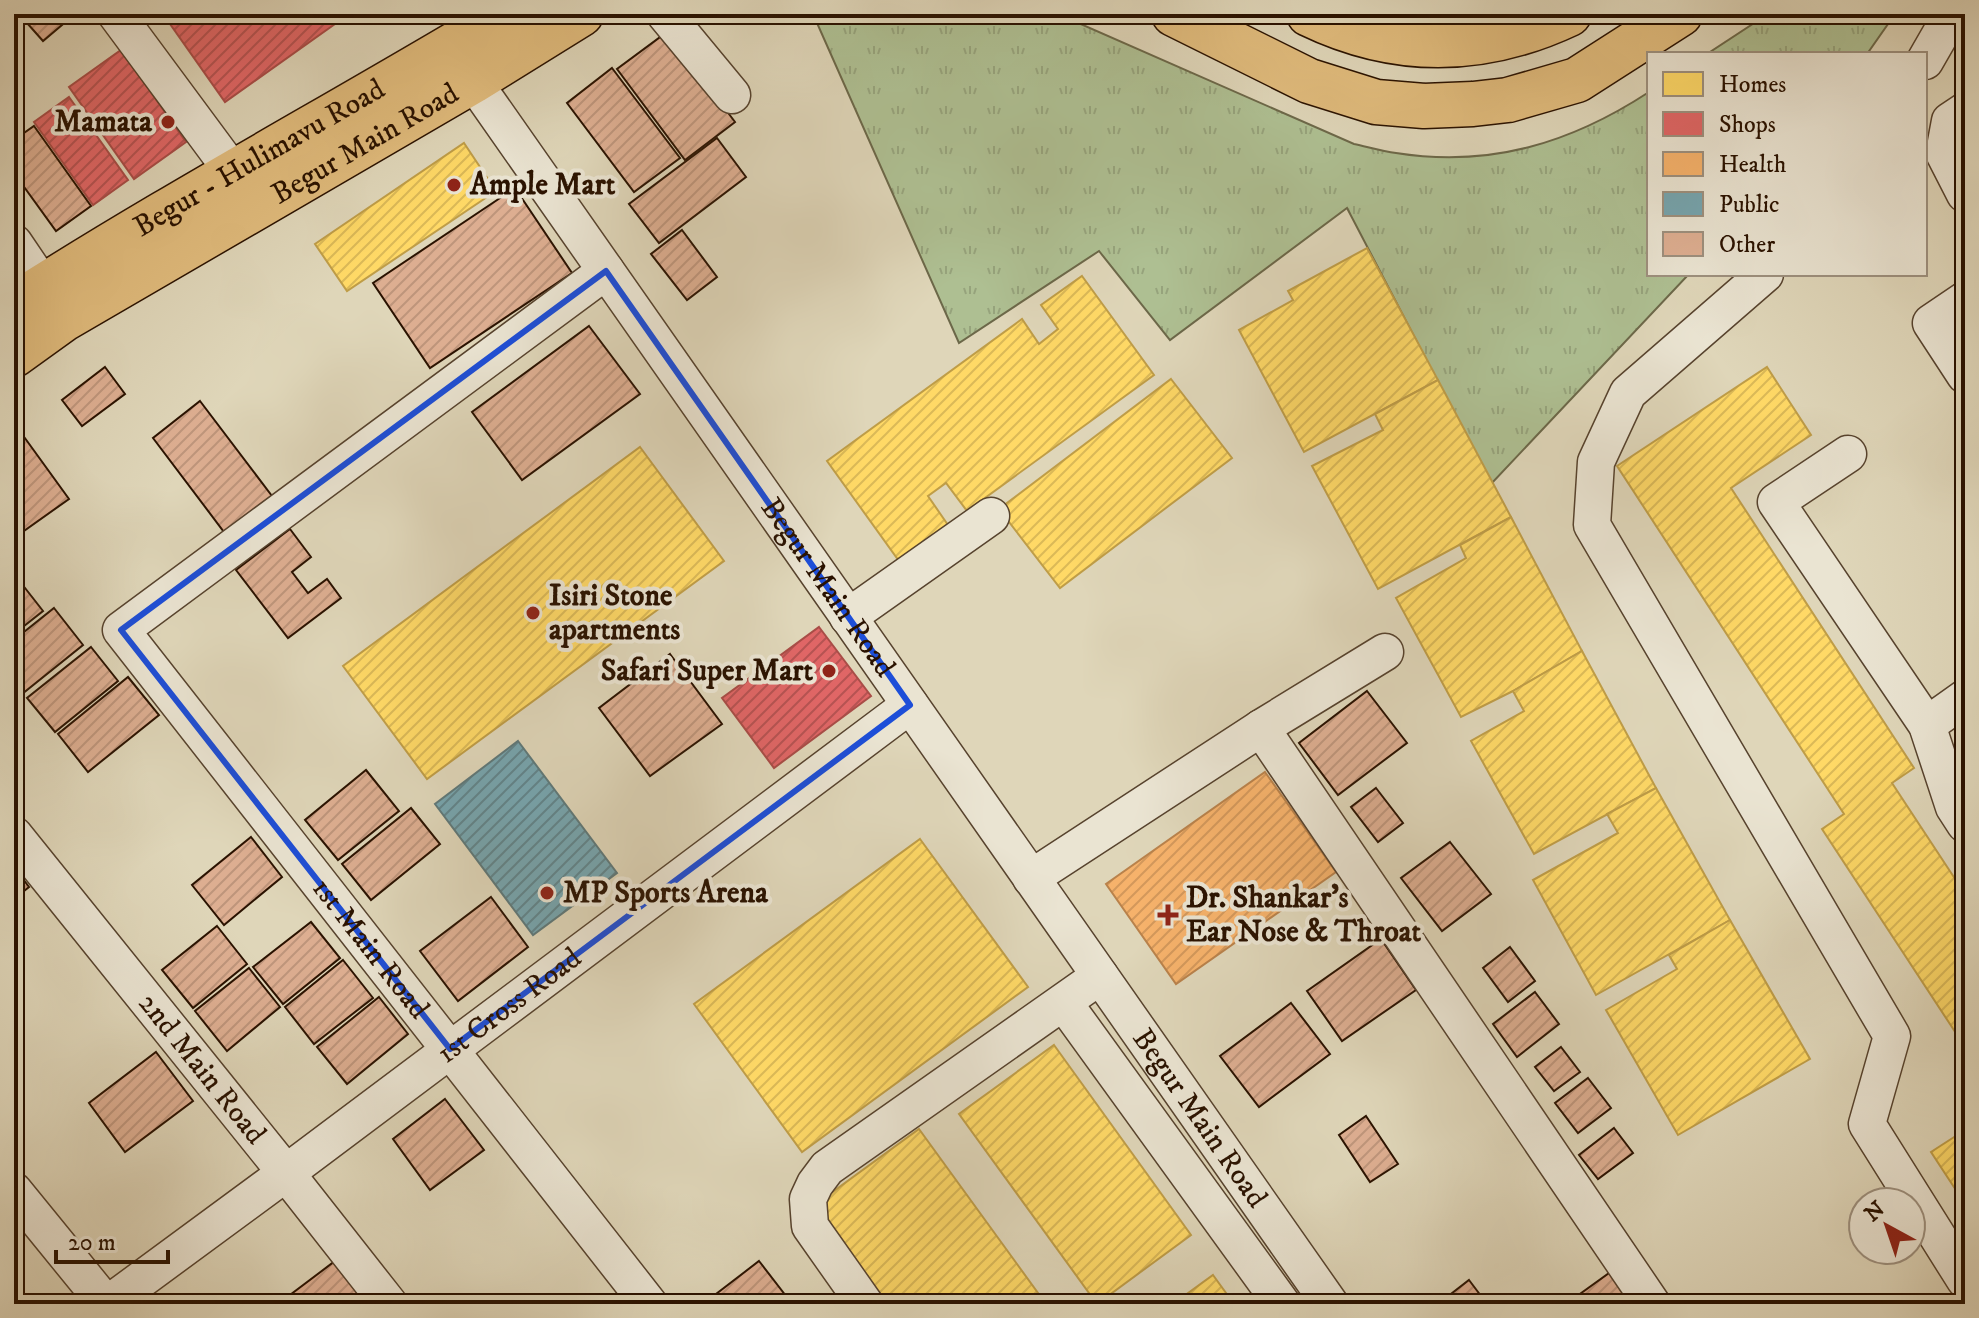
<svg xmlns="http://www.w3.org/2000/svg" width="1979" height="1318" viewBox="0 0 1979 1318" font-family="'IM FELL DW Pica',serif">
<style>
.park{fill:url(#park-tufts);stroke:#6c6849;stroke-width:2}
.homes{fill:url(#homes-hatch);stroke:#bf9d47;stroke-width:2}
.shops{fill:url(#shops-hatch);stroke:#a94d47;stroke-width:2}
.health{fill:url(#health-hatch);stroke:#b9824b;stroke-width:2}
.public{fill:url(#public-hatch);stroke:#5f797a;stroke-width:2}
.building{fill:url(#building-hatch);stroke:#2a1200;stroke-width:2}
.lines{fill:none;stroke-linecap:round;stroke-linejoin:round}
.minor-casing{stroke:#57432e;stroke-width:39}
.major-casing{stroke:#2a1200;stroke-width:47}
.minor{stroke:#eae4d2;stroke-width:36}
.major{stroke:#e0bb7c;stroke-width:44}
.marked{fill:none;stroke:#1d4ed8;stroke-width:6;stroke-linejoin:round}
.poi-dot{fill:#8f2418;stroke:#eae4d2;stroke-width:3}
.labels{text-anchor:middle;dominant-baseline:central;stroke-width:8;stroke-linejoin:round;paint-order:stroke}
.poi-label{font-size:30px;font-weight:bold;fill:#2a1200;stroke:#eae4d2;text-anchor:start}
.street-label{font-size:30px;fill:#2a1200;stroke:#eae4d2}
</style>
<defs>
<pattern id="park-tufts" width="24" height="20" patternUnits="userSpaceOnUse" patternTransform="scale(2)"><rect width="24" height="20" fill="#aebf92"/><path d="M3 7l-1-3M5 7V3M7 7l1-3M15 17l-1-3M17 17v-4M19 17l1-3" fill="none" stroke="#96a37c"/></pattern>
<pattern id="homes-hatch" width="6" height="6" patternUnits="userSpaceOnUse" patternTransform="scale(2)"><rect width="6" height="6" fill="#ffd966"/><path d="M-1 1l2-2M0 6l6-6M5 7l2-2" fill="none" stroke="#dbb957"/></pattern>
<pattern id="shops-hatch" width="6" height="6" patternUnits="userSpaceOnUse" patternTransform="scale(2)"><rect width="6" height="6" fill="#e06666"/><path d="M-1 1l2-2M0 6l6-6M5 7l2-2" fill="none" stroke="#b65352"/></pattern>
<pattern id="health-hatch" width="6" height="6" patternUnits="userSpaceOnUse" patternTransform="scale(2)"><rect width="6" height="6" fill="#f6b26b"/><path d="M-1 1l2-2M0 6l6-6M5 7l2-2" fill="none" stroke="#d3985b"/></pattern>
<pattern id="public-hatch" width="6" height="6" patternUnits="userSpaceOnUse" patternTransform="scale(2)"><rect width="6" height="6" fill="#76a5af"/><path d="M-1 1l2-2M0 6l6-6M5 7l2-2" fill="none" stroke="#61858c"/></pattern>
<pattern id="building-hatch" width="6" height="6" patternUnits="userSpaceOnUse" patternTransform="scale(2)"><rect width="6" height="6" fill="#ddae91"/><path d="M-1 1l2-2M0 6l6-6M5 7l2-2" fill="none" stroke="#be957b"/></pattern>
</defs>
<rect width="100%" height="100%" fill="#dfd6b9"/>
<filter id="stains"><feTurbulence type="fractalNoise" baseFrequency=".0025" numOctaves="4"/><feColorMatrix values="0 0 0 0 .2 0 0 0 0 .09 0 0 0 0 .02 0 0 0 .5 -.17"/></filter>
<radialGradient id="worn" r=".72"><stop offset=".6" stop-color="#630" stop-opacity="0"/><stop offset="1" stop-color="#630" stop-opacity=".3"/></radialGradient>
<g class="park">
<path d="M 813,14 L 1058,14 L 1354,144 C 1368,147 1382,151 1396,153 C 1490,168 1571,143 1649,92 L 1649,274 L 1689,274 L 1491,484 L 1347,208 L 1170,340 L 1099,251 L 959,343 Z"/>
<path d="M 1768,14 L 1895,14 L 1867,54 L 1707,54 Z"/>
</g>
<g class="homes">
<path d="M 464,143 L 496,191 L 347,291 L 315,244 Z"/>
<path d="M 1367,248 L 1438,380 L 1304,452 L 1239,330 L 1293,300 L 1288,291 Z"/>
<path d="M 1082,276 L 1154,375 L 967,511 L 946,483 L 928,496 L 948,525 L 899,561 L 827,461 L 1022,319 L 1039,344 L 1058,329 L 1041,305 Z"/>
<path d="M 1767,367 L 1811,435 L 1731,488 L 1914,768 L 1892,783 L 1965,894 L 1965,1047 L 1822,829 L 1844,814 L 1617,466 Z"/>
<path d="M 1171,379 L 1232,458 L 1060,588 L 999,509 Z"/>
<path d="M 1438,380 L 1511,517 L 1378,589 L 1312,466 L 1383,430 L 1375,414 Z"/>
<path d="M 640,447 L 724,561 L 427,779 L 343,666 Z"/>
<path d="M 1511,517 L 1582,651 L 1513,691 L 1461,717 L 1396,598 L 1466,558 L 1460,545 Z"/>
<path d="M 1582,651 L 1656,788 L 1534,854 L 1471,741 L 1524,711 L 1513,691 Z"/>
<path d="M 1656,788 L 1730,920 L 1596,995 L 1533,880 L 1618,833 L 1607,814 Z"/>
<path d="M 920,839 L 1028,987 L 802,1152 L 694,1004 Z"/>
<path d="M 1730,920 L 1810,1059 L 1678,1135 L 1606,1010 L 1677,969 L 1669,955 Z"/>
<path d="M 1054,1045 L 1191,1235 L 1097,1304 L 959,1114 Z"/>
<path d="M 919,1129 L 1046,1304 L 883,1304 L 812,1207 Z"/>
<path d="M 1965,1130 L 1965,1204 L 1931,1152 Z"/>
<path d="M 1213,1275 L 1234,1304 L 1173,1304 Z"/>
</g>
<g class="shops">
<path d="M 163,14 L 349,14 L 225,102 Z"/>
<path d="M 121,50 L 186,142 L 134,179 L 69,87 Z"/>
<path d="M 69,97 L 128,180 L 93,205 L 34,122 Z"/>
<path d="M 819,627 L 871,696 L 774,768 L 722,698 Z"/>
</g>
<path class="health" d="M 1265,772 L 1336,872 L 1176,984 L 1106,884 Z"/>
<path class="public" d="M 518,741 L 617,873 L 533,935 L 435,804 Z"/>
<g class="building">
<path d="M 19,14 L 75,14 L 43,41 Z"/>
<path d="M 667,32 L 735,122 L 685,160 L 617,69 Z"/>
<path d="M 612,68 L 680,158 L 634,192 L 567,103 Z"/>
<path d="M 34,126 L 91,206 L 56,231 L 14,173 L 14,140 Z"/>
<path d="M 717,138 L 746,177 L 659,243 L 629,204 Z"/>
<path d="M 515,188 L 572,273 L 430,368 L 373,283 Z"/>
<path d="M 682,230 L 717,277 L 687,300 L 651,254 Z"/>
<path d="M 589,326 L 640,394 L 522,480 L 472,412 Z"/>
<path d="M 105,367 L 125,394 L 82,426 L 62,400 Z"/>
<path d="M 200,401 L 272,496 L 224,532 L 153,438 Z"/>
<path d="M 14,423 L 69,499 L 14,538 Z"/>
<path d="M 290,529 L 311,557 L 292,572 L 308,593 L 327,579 L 341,598 L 288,638 L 236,570 Z"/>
<path d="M 18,579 L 43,611 L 14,634 L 14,582 Z"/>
<path d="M 54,608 L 83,645 L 22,694 L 14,683 L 14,640 Z"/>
<path d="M 91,647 L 118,681 L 55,732 L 27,698 Z"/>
<path d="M 670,654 L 722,724 L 650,776 L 599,708 Z"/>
<path d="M 128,677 L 159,715 L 88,772 L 58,734 Z"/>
<path d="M 1367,691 L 1407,743 L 1338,795 L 1299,743 Z"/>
<path d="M 366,770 L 399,811 L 338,860 L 305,820 Z"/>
<path d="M 1376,788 L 1403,823 L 1378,842 L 1351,807 Z"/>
<path d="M 411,808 L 440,844 L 371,900 L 342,864 Z"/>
<path d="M 251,837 L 282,877 L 224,925 L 192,885 Z"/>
<path d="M 1450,842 L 1491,894 L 1442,931 L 1401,878 Z"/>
<path d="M 14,867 L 29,887 L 14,899 Z"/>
<path d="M 491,897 L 528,947 L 458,1001 L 420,951 Z"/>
<path d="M 311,922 L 340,958 L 283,1004 L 253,967 Z"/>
<path d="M 217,926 L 247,964 L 193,1008 L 162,970 Z"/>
<path d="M 1381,939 L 1416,990 L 1342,1041 L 1307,991 Z"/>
<path d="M 1510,947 L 1535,981 L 1508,1002 L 1483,968 Z"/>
<path d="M 343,960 L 373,998 L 314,1044 L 285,1007 Z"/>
<path d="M 249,968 L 280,1007 L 227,1051 L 195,1011 Z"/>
<path d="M 1535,992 L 1559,1024 L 1517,1057 L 1493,1024 Z"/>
<path d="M 379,997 L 408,1034 L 347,1084 L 317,1047 Z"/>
<path d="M 1291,1003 L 1330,1054 L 1259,1107 L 1220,1056 Z"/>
<path d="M 1561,1047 L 1580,1072 L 1554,1091 L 1535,1067 Z"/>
<path d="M 156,1052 L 193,1101 L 125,1152 L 89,1103 Z"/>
<path d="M 1588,1078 L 1611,1108 L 1578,1133 L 1555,1103 Z"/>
<path d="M 445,1099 L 484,1150 L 430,1190 L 393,1139 Z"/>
<path d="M 1366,1116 L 1398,1164 L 1370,1182 L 1339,1135 Z"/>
<path d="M 1614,1128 L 1633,1153 L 1598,1179 L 1579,1155 Z"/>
<path d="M 335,1261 L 367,1304 L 278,1304 Z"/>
<path d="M 759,1261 L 786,1296 L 775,1304 L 703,1304 Z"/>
<path d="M 1616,1268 L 1641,1304 L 1566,1304 Z"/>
<path d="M 1469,1280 L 1487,1304 L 1438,1304 Z"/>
</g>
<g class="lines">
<g class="minor-casing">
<g id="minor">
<path d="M 116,14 L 233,172"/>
<path d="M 665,14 L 732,95"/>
<path id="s1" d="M 460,59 L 473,81 L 1330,1304"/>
<path d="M 1925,61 L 1952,14"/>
<path d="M 1965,111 L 1950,121 L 1944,153 L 1965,194"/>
<path d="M 14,243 L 58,308"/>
<path id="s2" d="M 606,271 L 121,630 L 649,1304"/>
<path d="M 1765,274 L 1628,393 L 1596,462 L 1592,525 L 1892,1036 L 1867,1124 L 1965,1280"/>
<path d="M 1965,300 L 1931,323 L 1965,375"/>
<path d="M 1848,454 L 1776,502 L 1927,725 L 1954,807 L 1965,824"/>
<path d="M 848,617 L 991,516"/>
<path d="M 1927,725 L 1965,698"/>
<path d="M 1261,728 L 1652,1304"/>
<path id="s3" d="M 14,835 L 286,1173 L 389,1304"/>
<path d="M 1031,878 L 1261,728 L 1385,652"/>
<path d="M 1064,1003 L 1282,1304"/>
<path d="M 14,1191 L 106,1304"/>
<path id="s4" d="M 108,1304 L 286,1173 L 910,705"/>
<path d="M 865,1304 L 810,1226 L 808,1199 L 815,1184 L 827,1168 L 1100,976"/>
</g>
</g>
<g class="major-casing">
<g id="major">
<path d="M 1174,14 L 1309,81 L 1376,102 L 1424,106 L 1473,104 L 1508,100 L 1577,80 L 1680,14"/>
<path d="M 1309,14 C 1396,56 1482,55 1569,14"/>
<path id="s5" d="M 14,305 C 175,202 343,112 506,14"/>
<path id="s6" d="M 14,355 L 64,319 L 473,81 L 581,14"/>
</g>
</g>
<use href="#minor" class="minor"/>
<use href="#major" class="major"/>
</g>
<path class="marked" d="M 606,271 L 910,705 L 450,1049 L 121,630 Z"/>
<g class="poi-dot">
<circle cx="168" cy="122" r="8"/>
<circle cx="454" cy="185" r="8"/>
<circle cx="533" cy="613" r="8"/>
<circle cx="829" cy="671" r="8"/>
<circle cx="547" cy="893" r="8"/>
<path d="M1164 903h8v8h8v8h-8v8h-8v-8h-8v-8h8z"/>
</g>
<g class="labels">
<g class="poi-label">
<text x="152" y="122" text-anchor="end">Mamata</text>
<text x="470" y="185">Ample Mart</text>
<text x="549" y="596">Isiri Stone<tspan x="549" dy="34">apartments</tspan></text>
<text x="813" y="671" text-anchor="end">Safari Super Mart</text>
<text x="563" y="893">MP Sports Arena</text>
<text x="1186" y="898">Dr. Shankar's<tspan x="1186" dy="34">Ear Nose &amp; Throat</tspan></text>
</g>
<g class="street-label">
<text stroke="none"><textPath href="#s6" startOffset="410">Begur Main Road</textPath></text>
<text stroke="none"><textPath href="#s5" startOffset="286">Begur - Hulimavu Road</textPath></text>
<text stroke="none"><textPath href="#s1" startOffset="644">Begur Main Road</textPath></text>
<text stroke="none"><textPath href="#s2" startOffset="1008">1st Main Road</textPath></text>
<text stroke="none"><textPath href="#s4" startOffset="500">1st Cross Road</textPath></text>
<text stroke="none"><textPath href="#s3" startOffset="300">2nd Main Road</textPath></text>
<text stroke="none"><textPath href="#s1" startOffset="1292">Begur Main Road</textPath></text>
</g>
</g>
<rect width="1979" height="1318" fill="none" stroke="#dfd6b9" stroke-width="48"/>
<rect x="16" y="16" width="1947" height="1286" fill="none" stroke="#2a1200" stroke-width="4"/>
<rect x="24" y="24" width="1931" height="1270" fill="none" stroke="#2a1200" stroke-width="2"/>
<rect x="1647" y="52" width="280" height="224" fill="#eae4d2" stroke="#9d907e" stroke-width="2"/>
<rect x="1663" y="72" width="40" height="24" fill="#ffd966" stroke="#9d907e" stroke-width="2"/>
<text x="1719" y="92" font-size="24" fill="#2a1200">Homes</text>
<rect x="1663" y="112" width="40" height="24" fill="#e06666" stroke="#9d907e" stroke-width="2"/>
<text x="1719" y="132" font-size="24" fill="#2a1200">Shops</text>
<rect x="1663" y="152" width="40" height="24" fill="#f6b26b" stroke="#9d907e" stroke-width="2"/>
<text x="1719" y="172" font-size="24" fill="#2a1200">Health</text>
<rect x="1663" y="192" width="40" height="24" fill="#76a5af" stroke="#9d907e" stroke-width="2"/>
<text x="1719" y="212" font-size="24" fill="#2a1200">Public</text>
<rect x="1663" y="232" width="40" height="24" fill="#ddae91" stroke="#9d907e" stroke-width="2"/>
<text x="1719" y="252" font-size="24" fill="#2a1200">Other</text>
<g transform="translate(1887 1226) rotate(320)"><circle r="38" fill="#eae4d2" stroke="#9d907e" stroke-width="2"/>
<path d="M0-6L14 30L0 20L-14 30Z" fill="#8f2418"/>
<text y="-12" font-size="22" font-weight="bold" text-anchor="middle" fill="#2a1200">N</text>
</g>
<path d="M56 1250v12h112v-12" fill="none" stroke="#2a1200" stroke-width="4"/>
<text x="68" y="1250" font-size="24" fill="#2a1200" stroke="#eae4d2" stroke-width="6" paint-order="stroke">20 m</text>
<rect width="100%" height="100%" filter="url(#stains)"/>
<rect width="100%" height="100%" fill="url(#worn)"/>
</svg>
